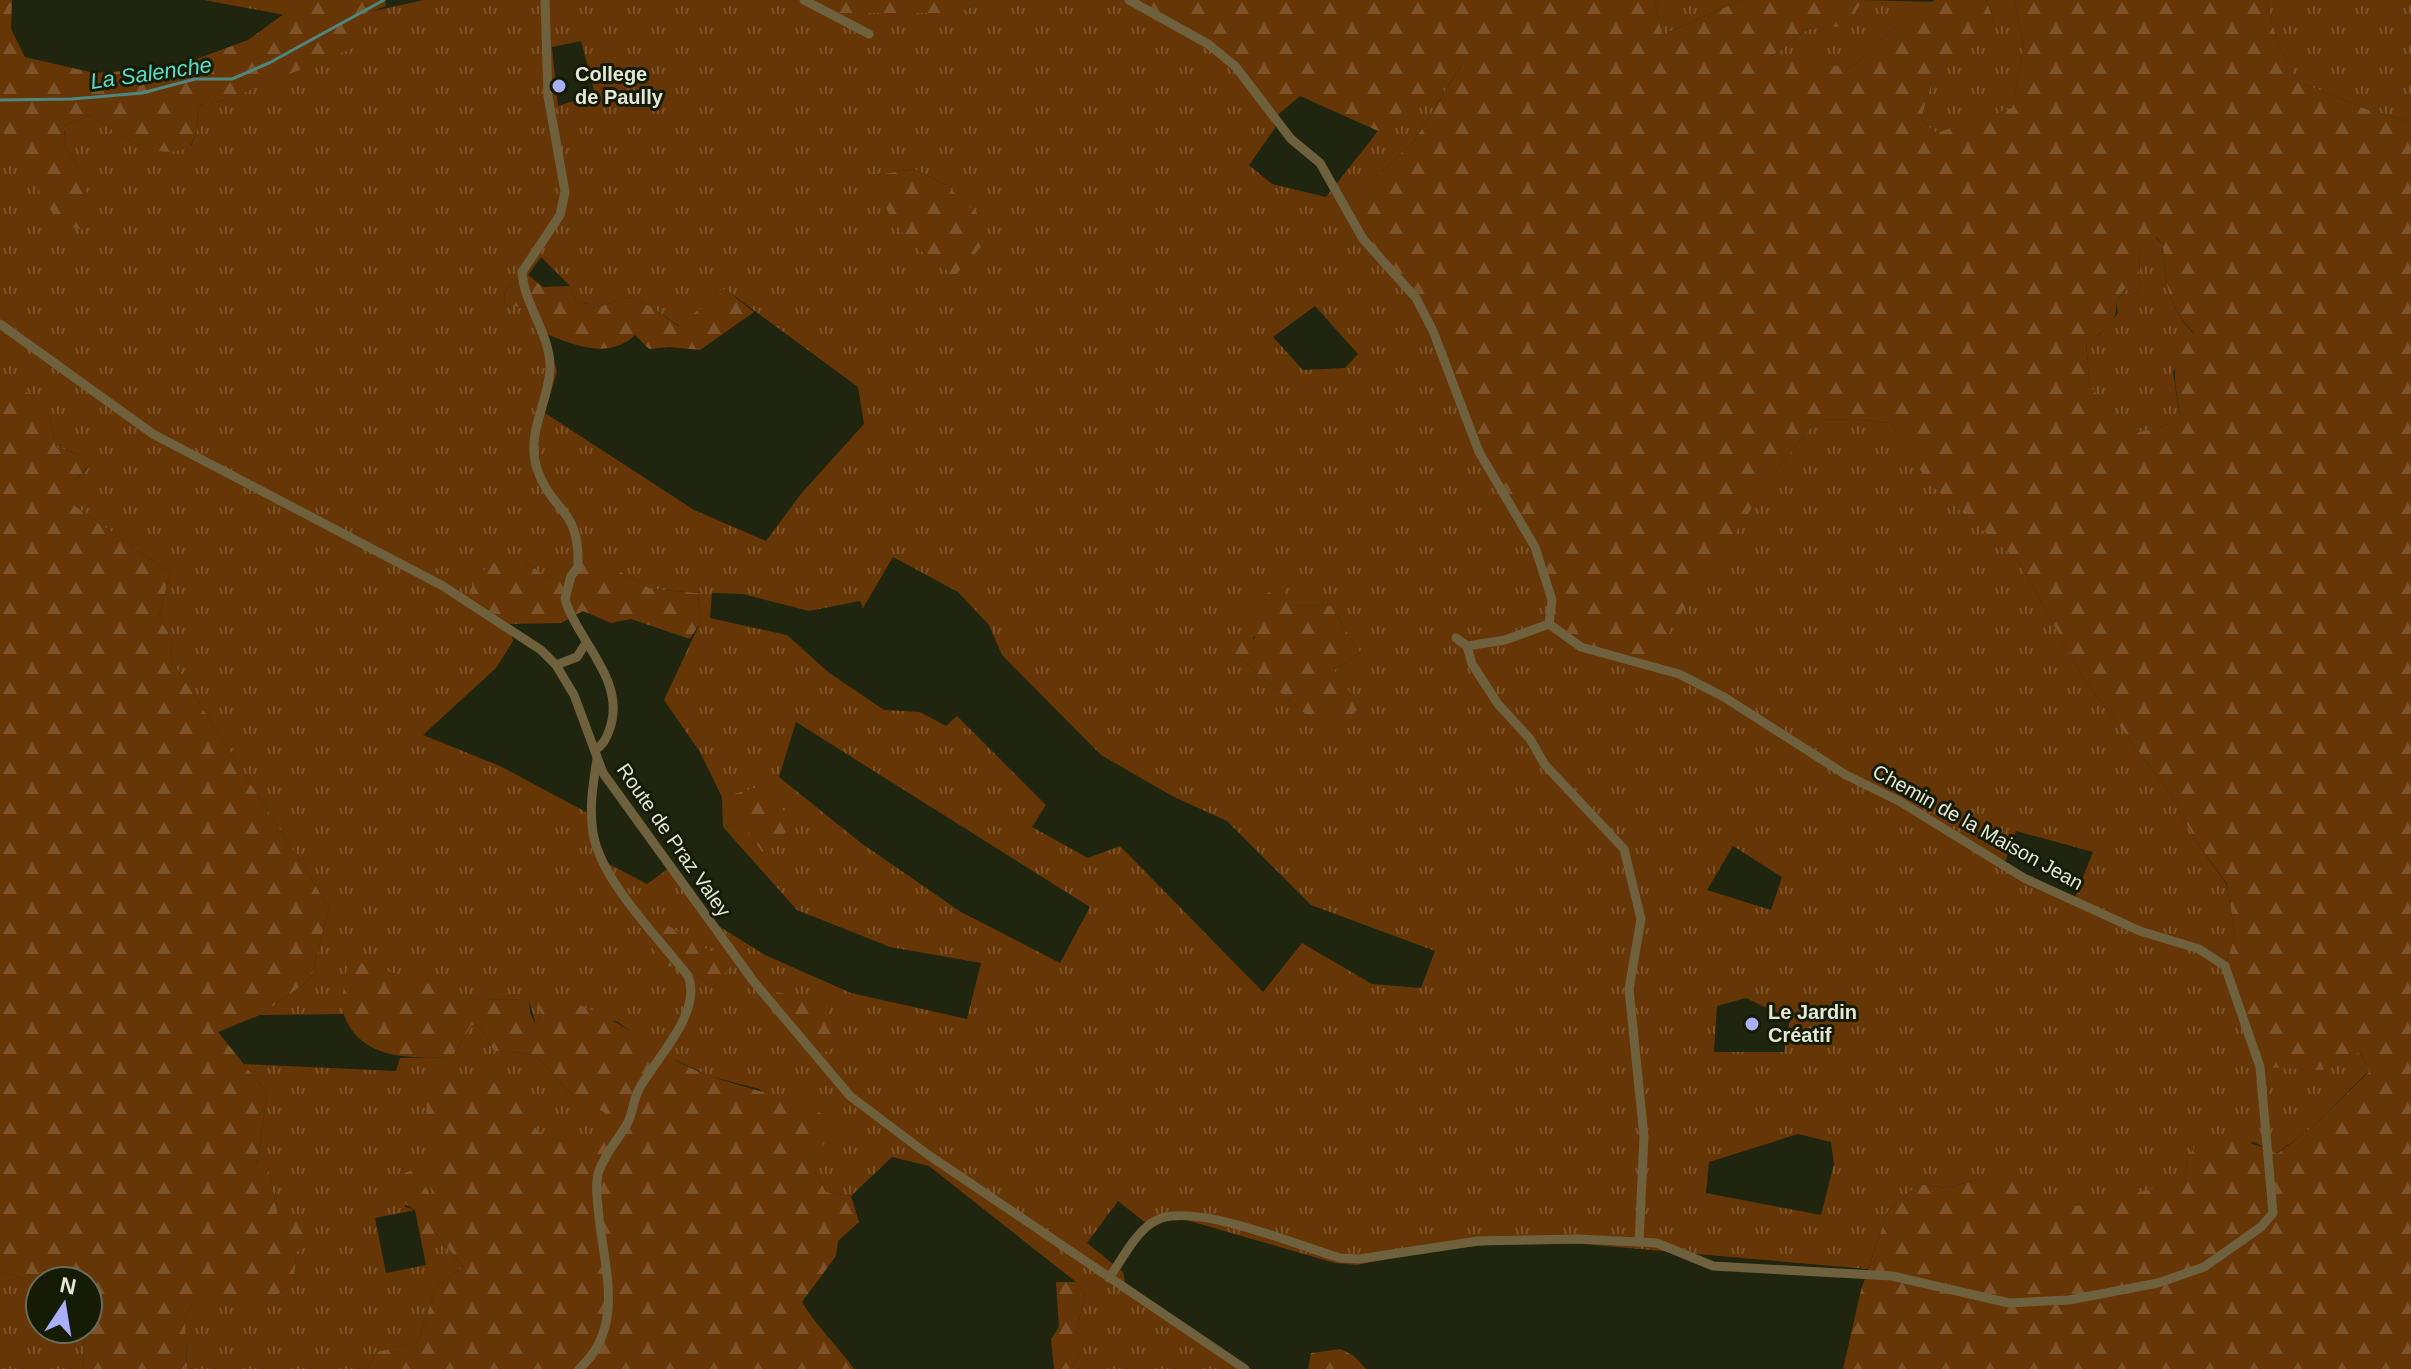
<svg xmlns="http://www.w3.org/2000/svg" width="2411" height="1369" viewBox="0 0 2411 1369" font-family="Helvetica,sans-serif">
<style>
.grass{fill:url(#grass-tufts);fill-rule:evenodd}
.forest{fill:url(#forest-firs);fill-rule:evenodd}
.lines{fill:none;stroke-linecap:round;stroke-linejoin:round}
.stream{stroke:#4e877e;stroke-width:3}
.minor{stroke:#6f613d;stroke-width:9}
.poi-dot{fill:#a8b0fc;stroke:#161b05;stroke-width:3}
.labels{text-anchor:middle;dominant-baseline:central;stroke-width:6;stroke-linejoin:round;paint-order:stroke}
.poi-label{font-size:20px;font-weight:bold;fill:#e4e8da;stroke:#161b05;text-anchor:start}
.street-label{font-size:20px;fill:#e4e8da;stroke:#161b05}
.water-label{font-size:22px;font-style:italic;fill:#55dfce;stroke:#161b05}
</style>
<defs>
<pattern id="grass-tufts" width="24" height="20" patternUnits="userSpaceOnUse" patternTransform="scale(2)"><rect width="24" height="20" fill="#673607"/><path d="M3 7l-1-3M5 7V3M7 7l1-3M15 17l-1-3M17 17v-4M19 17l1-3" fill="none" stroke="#7d532b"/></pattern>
<pattern id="forest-firs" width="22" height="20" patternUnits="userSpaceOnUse" patternTransform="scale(2)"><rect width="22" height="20" fill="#673607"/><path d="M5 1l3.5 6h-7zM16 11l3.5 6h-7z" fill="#7d532b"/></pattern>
</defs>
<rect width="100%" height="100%" fill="#1f250e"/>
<g class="grass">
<path d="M 204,0 L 379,0 L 327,23 Z"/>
<path d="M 424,0 L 809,0 L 966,10 L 983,0 L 1129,0 L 1235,66 L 1274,118 L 1275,128 L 1249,165 L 1272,184 L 1326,197 L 1378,131 L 1463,62 L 1415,140 L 1369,184 L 1392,268 L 1646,664 L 1785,459 L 1817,420 L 1853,419 L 1891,423 L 1928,481 L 2019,562 L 2085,681 L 2168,790 L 2194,838 L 2227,885 L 2235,936 L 2225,966 L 2321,1070 L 2343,1055 L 2360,1052 L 2369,1071 L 2311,1128 L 2276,1154 L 2254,1142 L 2187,1160 L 2185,1182 L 2045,1214 L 1981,1179 L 1946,1188 L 1919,1184 L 1888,1211 L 1868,1269 L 1582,1244 L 1488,1245 L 1426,1251 L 1357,1265 L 1335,1263 L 1186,1220 L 1172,1218 L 1152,1228 L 1118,1201 L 1087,1243 L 1123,1272 L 1125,1282 L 1133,1289 L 1251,1369 L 1071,1369 L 1090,1335 L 1076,1335 L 1085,1294 L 1076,1282 L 929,1166 L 892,1157 L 851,1196 L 826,1192 L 815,1172 L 815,1153 L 759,1089 L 709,1076 L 653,1049 L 618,1022 L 538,1000 L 541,1016 L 536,1025 L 529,1000 L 479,999 L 348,960 L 343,1014 L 260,1015 L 311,979 L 329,907 L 171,659 L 172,640 L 159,617 L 170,573 L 75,506 L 66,488 L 88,468 L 78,454 L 56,447 L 49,416 L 12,377 L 0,378 L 0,126 L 80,169 L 66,149 L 64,126 L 89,115 C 123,135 151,163 191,146 L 197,131 L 198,105 L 226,100 L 364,13 ZM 581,41 L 595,94 L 558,106 L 552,47 ZM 914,169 L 946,185 L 876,175 ZM 541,257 L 570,286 L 577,302 L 602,306 L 626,297 L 650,306 L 679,326 L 725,289 L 858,387 L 864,424 L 800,495 L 766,541 L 694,510 L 545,413 L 557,371 L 537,309 L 504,305 L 505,290 L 528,275 ZM 1315,306 L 1358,354 L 1345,368 L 1303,370 L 1273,337 ZM 893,557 L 958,592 L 989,625 L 1002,655 L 1101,755 L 1174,797 L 1227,821 L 1311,905 L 1435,951 L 1421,988 L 1372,984 L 1302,943 L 1263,992 L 1120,846 L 1088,858 L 1032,827 L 1046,805 L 957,716 L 946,726 L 920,712 L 884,710 L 828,672 L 787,635 L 710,618 L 712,593 L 743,594 L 809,611 L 860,601 L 863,608 ZM 524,561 L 551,579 L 615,569 L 651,589 L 698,593 L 700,623 L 664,700 L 700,752 L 722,797 L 763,786 L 741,821 L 723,827 L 797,910 L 890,947 L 981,963 L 967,1019 L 851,993 L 765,955 L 717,925 L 673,865 L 647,884 L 607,863 L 586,812 L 500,766 L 423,735 L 496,668 L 513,641 L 510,624 L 472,600 ZM 1291,605 L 1331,606 L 1360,653 L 1334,670 L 1311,719 L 1235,654 ZM 796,722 L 1090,907 L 1060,963 L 961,912 L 861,843 L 779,777 ZM 2016,831 L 2093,852 L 2075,897 L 2004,865 ZM 1733,846 L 1782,877 L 1771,910 L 1707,890 ZM 732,964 L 713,988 L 688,968 ZM 1746,998 L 1790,1019 L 1784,1052 L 1714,1052 L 1717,1006 ZM 1798,1134 L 1831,1142 L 1834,1164 L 1821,1215 L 1706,1193 L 1709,1162 Z"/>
<path d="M 1655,0 L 1742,0 L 1662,35 Z"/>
<path d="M 1863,0 L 1935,2 L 1898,24 L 1852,68 L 1771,57 L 1808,29 L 1847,25 Z"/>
<path d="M 1986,0 L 2014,0 L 2024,45 L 2012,109 L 1936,133 L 1921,119 L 1936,67 L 1994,21 Z"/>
<path d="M 2266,0 L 2411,0 L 2411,122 L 2366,109 L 2297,81 L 2277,40 Z"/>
<path d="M 2155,237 L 2163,245 C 2165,283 2167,304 2193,333 L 2173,372 L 2180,417 L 2169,424 L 2136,433 L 2090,387 L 2086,342 L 2100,334 L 2118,313 L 2116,301 L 2126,289 L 2135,294 L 2139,289 L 2140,245 Z"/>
<path d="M 472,1025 L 479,1026 L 494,1051 C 541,1055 533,1050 562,1085 C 573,1098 596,1107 611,1116 L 591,1153 L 551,1141 L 520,1114 L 444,1155 L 433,1204 L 415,1168 L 405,1207 L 415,1210 L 375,1218 L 386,1273 L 426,1265 L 434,1231 L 463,1267 L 436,1287 L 418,1342 L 376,1352 L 367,1369 L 187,1369 L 185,1314 L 197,1299 L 272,1299 L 294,1282 L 296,1252 L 278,1215 L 268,1167 L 257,1166 L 267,1093 L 244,1064 L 396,1071 L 400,1058 L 452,1057 Z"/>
<path d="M 0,1271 L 40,1284 L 40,1329 L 85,1329 L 83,1369 L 0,1369 Z"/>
</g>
<g class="forest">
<path d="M 0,0 L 12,0 L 11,29 L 25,57 L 94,73 L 172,68 L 248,40 L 303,0 L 385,0 L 386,6 L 364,14 L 353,48 L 226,100 L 198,105 L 197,131 L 190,147 C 151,163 123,135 89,115 L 64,126 L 66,149 L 80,169 L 92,210 L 82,230 L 58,222 L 0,126 Z"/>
<path d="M 809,0 L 983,0 L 966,10 L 943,13 L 836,13 Z"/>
<path d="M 1129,0 L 1655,0 L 1662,35 L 1742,0 L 1863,0 L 1847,26 L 1808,29 L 1772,56 L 1852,68 L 1898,24 L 1935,0 L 1986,0 L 1994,21 L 1936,68 L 1921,119 L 1936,133 L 2012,108 L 2024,45 L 2014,0 L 2266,0 L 2277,40 L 2297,81 L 2366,109 L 2411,122 L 2411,1369 L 1843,1369 L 1861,1290 L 1888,1211 L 1919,1184 L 1946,1188 L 1981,1179 L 2019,1180 L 2045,1213 L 2185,1182 L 2187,1160 L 2199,1139 C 2229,1137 2250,1140 2277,1154 L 2311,1128 L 2369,1072 L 2361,1053 L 2343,1055 L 2322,1070 L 2260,1067 L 2225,966 L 2235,936 L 2227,884 L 2194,838 L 2168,790 L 2085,681 L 2019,562 L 1927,481 L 1891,423 L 1853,419 L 1817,420 L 1785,459 L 1646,665 L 1581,647 L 1549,624 L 1552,600 L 1535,547 L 1479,452 L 1416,298 L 1348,213 L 1369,184 L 1415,140 L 1462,64 L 1378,131 L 1300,96 L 1274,118 L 1235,66 ZM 2156,237 L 2163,245 C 2165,283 2167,304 2193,332 C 2166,363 2176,379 2180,416 L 2169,424 L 2136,433 L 2090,387 L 2086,343 C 2103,332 2119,322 2116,301 L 2125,289 L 2135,294 L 2139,289 L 2140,245 Z"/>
<path d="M 914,169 L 946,185 L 988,223 L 986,241 L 955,276 C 915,249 884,225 876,175 Z"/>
<path d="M 528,275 L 543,287 L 570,286 L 577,302 L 602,306 L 626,297 L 650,306 L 678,326 L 725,289 L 754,312 L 700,350 L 669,347 L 649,349 L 635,335 C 607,361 573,344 543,333 L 536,309 L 504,305 L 505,290 Z"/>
<path d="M 12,376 L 49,416 L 56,447 L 78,454 L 88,467 L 67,488 L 75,506 L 170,573 L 159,617 L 172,640 L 171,659 L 329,907 L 311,979 L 260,1015 L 218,1032 L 267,1093 L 257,1165 L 268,1167 L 278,1215 L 313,1217 L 315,1242 L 296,1252 L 294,1282 L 272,1299 L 197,1299 L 185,1314 L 187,1369 L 83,1369 L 85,1329 L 88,1329 L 88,1281 L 40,1281 L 40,1284 L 0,1271 L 0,378 Z"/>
<path d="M 524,561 L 551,579 L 574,562 L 615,569 L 651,589 L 698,593 L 700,623 L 690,639 L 631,619 L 611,623 L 583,611 L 561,623 L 510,624 L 472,600 L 472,582 L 491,563 Z"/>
<path d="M 1280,582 L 1291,605 L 1331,606 L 1360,653 L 1334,670 L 1360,706 L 1347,722 L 1311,719 L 1235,654 L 1241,635 L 1254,639 L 1257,634 L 1250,609 Z"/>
<path d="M 763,786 L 795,824 L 762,852 L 741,821 L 723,827 L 722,797 Z"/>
<path d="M 652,916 L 733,964 L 713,988 L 688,968 L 667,966 L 649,944 L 639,920 Z"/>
<path d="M 348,959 L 479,999 L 529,1000 L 530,1013 L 536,1025 L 541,1016 L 537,1000 C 549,1001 563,999 574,1003 C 624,1019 661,1059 710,1076 C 761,1093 795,1097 843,1125 L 815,1153 L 815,1172 L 826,1192 L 851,1196 L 859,1222 L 838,1241 L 836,1256 L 802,1302 C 817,1327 837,1345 854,1369 L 367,1369 L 376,1352 L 418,1342 L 436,1287 L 463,1267 L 435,1232 L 426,1265 L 415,1210 L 393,1197 L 386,1183 L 415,1168 L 433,1200 L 427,1170 L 444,1154 C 427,1122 416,1111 441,1079 L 513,1084 C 525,1131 546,1140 590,1152 L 610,1116 C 596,1107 573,1098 562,1085 C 533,1050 541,1055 494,1051 L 479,1026 L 472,1025 L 452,1057 C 412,1058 361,1061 344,1015 C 339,1001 347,974 348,959 Z"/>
<path d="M 777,992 L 826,1005 L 838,1046 L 820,1054 L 773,1000 Z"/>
<path d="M 1056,1282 L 1076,1282 L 1085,1294 L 1076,1335 L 1091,1334 L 1071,1369 L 1054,1369 L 1051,1339 L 1059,1327 Z"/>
<path d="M 1341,1349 L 1354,1356 L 1366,1369 L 1308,1369 L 1311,1353 Z"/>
</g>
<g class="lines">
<path class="stream" d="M 0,100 L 72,99 L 142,93 L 195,79 L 232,79 L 269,63 L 384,0"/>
<g class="minor">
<path d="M 545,0 L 548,96 L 565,192 L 560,215 L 522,272 C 524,305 550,334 550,366 C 550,400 525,433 537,469 C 553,515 580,506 578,567 L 571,576 L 565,599 C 578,643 628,681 609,731 C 606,739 603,745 595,750"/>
<path d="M 804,0 L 869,34"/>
<path d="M 1129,0 L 1208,44 L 1235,66 L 1291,139 L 1320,163 L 1363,239 L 1416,298 L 1433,331 L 1479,452 L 1535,547 L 1552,600 L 1549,624"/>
<path d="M 0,324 L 153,434 L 443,586 L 541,650 L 556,665 L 574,695 L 603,773 L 754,982 L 850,1096 L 927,1154 L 1245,1369"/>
<path d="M 1456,638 L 1467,646 L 1472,664 L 1498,704 L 1530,739 L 1545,765 L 1624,849 L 1641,919 L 1629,989 L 1644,1137 L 1639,1242"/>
<path d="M 1467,646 L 1505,640 L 1549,624"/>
<path d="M 556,665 L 577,657 L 586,643"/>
<path d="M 1109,1278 C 1121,1261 1133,1237 1150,1224 C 1184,1196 1298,1246 1340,1258 L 1359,1259 L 1478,1241 L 1578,1239 L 1639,1242 L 1657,1243 L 1713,1266 L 1892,1276 L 2009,1303 L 2069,1300 L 2158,1283 L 2204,1267 L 2261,1227 L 2273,1213 L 2260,1067 L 2225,966 L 2199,949 L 2140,931 L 2024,878 L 1899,801 L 1846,775 L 1724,697 L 1679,674 L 1581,647 L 1549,624"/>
<path d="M 579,1369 C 628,1325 602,1263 598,1207 C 597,1196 595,1182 599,1171 C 605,1153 618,1140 627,1124 C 633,1113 633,1100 639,1089 C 655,1059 703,1013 688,976 C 658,937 601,881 593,833 C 589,808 593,784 597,759"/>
</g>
</g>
<g class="poi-dot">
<circle cx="559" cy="86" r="8"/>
<circle cx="1752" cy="1024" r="8"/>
</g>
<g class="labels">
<g class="poi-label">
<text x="575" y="74">College<tspan x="575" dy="23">de Paully</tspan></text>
<text x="1768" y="1012">Le Jardin<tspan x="1768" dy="23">Créatif</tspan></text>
</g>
<g class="street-label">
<text transform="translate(1978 827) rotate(29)">Chemin de la Maison Jean</text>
<text transform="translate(674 840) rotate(55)">Route de Praz Valey</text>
</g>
<g class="water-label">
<text transform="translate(151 73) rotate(-8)">La Salenche</text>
</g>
</g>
<g transform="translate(64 1305) rotate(12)"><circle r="38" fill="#161b05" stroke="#686d5a" stroke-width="2"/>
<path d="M0-6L14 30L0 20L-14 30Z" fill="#a8b0fc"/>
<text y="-12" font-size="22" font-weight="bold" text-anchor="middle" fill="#e4e8da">N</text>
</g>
</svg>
